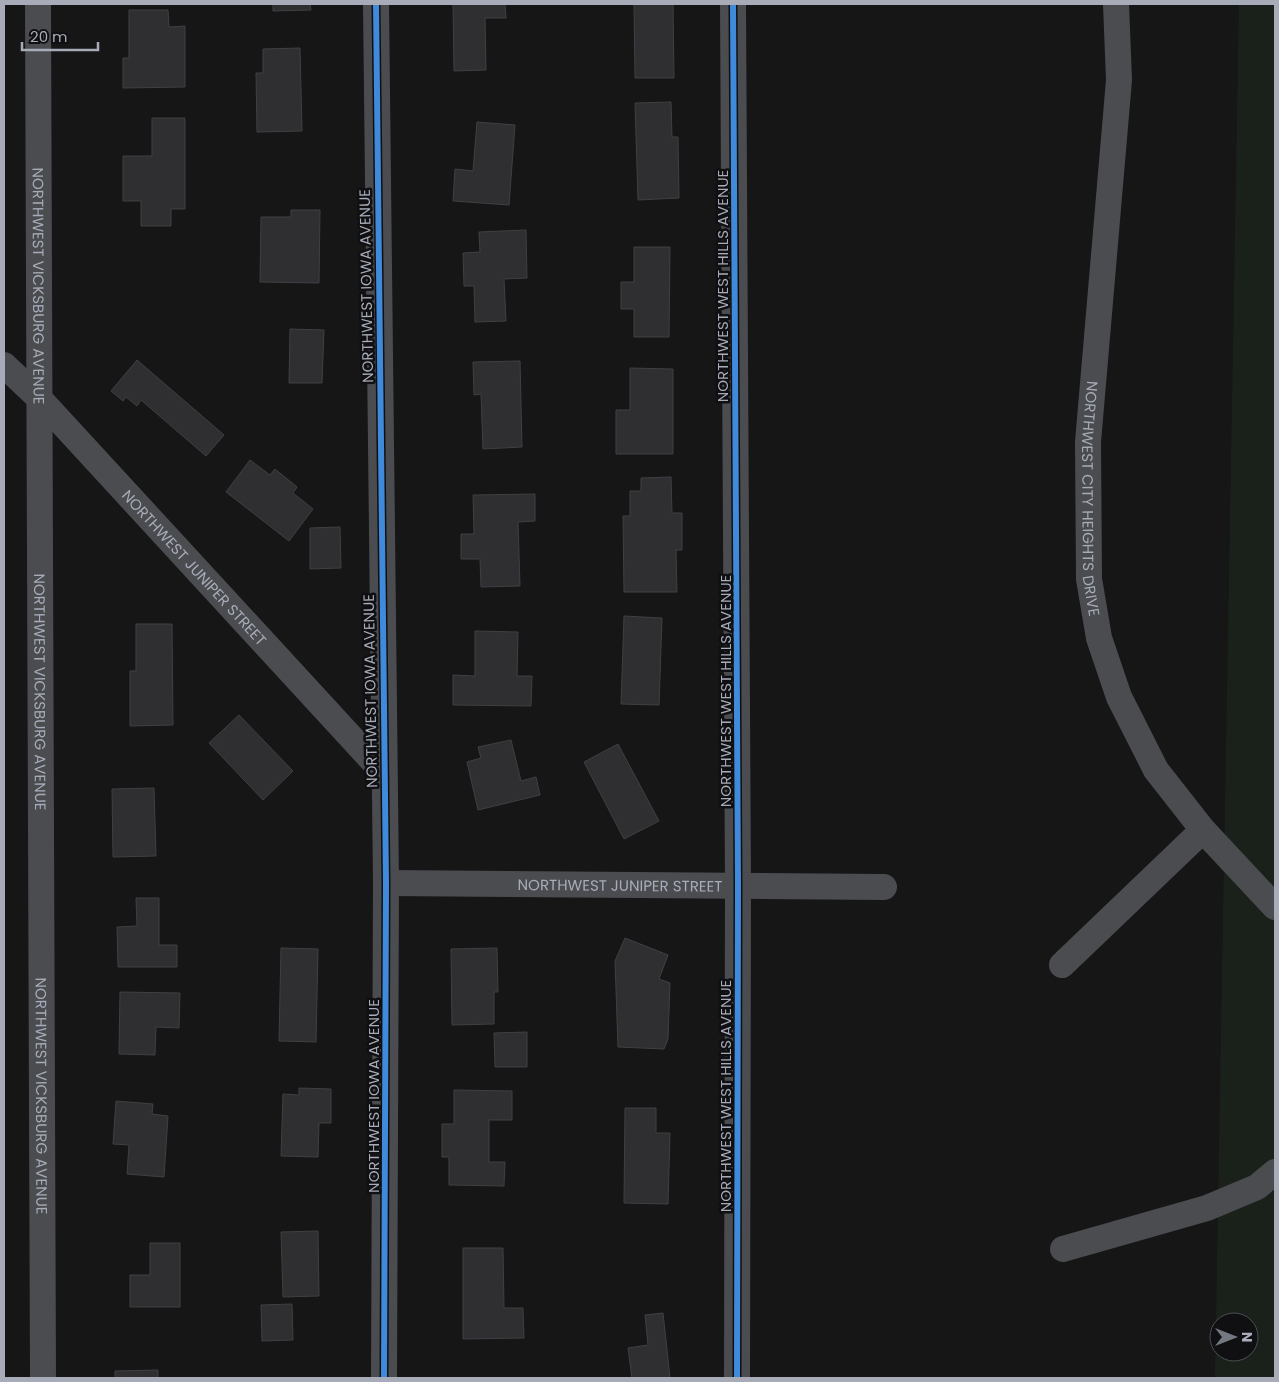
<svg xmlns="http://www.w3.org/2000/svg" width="1279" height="1382" viewBox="0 0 1279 1382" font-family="Poppins,sans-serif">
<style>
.green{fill:#1a211b;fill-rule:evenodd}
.building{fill:#2f2f31;stroke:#3f4043}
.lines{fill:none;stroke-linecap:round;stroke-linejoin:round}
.street{stroke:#4a4c50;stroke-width:26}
.cycleway-casing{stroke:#101013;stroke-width:9}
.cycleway{stroke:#408adc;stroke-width:6}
.labels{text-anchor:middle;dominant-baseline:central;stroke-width:5;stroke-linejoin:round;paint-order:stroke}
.street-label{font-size:15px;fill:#a7acb8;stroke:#101013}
</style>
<rect width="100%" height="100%" fill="#161617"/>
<path class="green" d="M 1239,4 L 1275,4 L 1275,1378 L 1215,1378 ZM 1219,1322 L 1249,1322 L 1249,1352 L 1219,1352 Z"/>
<g class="building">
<path d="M 273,4 L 310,4 L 311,10 L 273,11 Z"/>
<path d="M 453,4 L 505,4 L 506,18 L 485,18 L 486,70 L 454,71 Z"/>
<path d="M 634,4 L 673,4 L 674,78 L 635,78 Z"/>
<path d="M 129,10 L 168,10 L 169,27 L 185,26 L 185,87 L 123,88 L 123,58 L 129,58 Z"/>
<path d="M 300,48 L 302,131 L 257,132 L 256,73 L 263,73 L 263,49 Z"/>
<path d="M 671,102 L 672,137 L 678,137 L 679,198 L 638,200 L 635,103 Z"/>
<path d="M 152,118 L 185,118 L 185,209 L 171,209 L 171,226 L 141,226 L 141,201 L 123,201 L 123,156 L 152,156 Z"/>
<path d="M 477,122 L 515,125 L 509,205 L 453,201 L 455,169 L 473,171 Z"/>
<path d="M 291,210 L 320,210 L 319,283 L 260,282 L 261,217 L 291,217 Z"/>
<path d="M 526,230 L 527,278 L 504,279 L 506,321 L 475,322 L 474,286 L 464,286 L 463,253 L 480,252 L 479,232 Z"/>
<path d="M 634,247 L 670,247 L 669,337 L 634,337 L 634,309 L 621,309 L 621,282 L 634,282 Z"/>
<path d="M 290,329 L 324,330 L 322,383 L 289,383 Z"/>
<path d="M 137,360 L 224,435 L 206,456 L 141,400 L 137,406 L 126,397 L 123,401 L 111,391 Z"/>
<path d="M 520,361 L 522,447 L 483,449 L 481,394 L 474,395 L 473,362 Z"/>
<path d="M 630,368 L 673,369 L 673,454 L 616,454 L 616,410 L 630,410 Z"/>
<path d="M 250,460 L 270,475 L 275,469 L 297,487 L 293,493 L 313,509 L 289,541 L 226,492 Z"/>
<path d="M 671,477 L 672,513 L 682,513 L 682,550 L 676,550 L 677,592 L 624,592 L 623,516 L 630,516 L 630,491 L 641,491 L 641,478 Z"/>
<path d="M 535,494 L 535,521 L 518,522 L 520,586 L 481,587 L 480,559 L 461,559 L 461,534 L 474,534 L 473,495 Z"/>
<path d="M 340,527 L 341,568 L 310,569 L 310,528 Z"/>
<path d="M 624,616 L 662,618 L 659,705 L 621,704 Z"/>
<path d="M 136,624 L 172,624 L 173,725 L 130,726 L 130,671 L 136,671 Z"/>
<path d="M 475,631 L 518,632 L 517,676 L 532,676 L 531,706 L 453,705 L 453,675 L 475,676 Z"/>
<path d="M 239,715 L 293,771 L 263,800 L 209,743 Z"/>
<path d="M 511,740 L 521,781 L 536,777 L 540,795 L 478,810 L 467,762 L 481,758 L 478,747 Z"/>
<path d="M 618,744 L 659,821 L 624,839 L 584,762 Z"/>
<path d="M 154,788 L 156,856 L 113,857 L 112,789 Z"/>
<path d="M 136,898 L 159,898 L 159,945 L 177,945 L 177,967 L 118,967 L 117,927 L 137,926 Z"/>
<path d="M 625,938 L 668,955 L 659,979 L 670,983 L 668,1039 L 664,1049 L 618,1047 L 615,961 Z"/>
<path d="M 281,948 L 318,949 L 316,1042 L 279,1041 Z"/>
<path d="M 497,948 L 498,992 L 494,992 L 494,1024 L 452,1025 L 451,949 Z"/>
<path d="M 120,992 L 180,993 L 179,1028 L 156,1027 L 155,1055 L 119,1054 Z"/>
<path d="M 527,1032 L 527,1067 L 495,1067 L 494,1033 Z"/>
<path d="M 299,1088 L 331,1089 L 331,1123 L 319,1123 L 318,1157 L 281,1156 L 283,1094 L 299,1095 Z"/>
<path d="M 454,1090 L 512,1091 L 512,1120 L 489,1120 L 489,1162 L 505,1162 L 504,1186 L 449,1185 L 449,1157 L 442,1157 L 442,1124 L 454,1124 Z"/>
<path d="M 116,1101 L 153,1104 L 152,1114 L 168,1116 L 164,1177 L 127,1174 L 129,1145 L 113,1144 Z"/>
<path d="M 625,1108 L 656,1108 L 656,1133 L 670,1133 L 668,1204 L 624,1203 Z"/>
<path d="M 318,1231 L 319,1296 L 283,1297 L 281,1232 Z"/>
<path d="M 150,1243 L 180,1243 L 180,1307 L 130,1307 L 130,1275 L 150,1275 Z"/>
<path d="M 463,1248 L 503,1248 L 504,1308 L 523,1308 L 524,1338 L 463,1339 Z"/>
<path d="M 292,1304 L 293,1340 L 262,1341 L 261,1305 Z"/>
<path d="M 663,1313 L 670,1378 L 632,1378 L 628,1348 L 648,1345 L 645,1315 Z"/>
<path d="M 158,1370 L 158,1378 L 115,1378 L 115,1371 Z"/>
</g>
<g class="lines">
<g class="street">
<path id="s1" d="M 38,4 L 43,1378"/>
<path d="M 376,4 L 386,883 L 384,1378"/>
<path d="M 733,4 L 738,886 L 737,1378"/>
<path id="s2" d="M 1116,4 L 1119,80 L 1088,442 L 1089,579 L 1099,638 L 1119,697 L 1156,770 L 1203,830 L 1275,907"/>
<path id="s3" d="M 4,365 L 38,397 L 383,772"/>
<path id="s4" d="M 386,883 L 884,887"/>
<path d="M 1062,965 L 1203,830"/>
<path d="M 1063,1249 L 1207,1208 L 1257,1187 L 1275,1172"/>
</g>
<g class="cycleway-casing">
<g id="cycleway">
<path d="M 376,4 L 386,883 L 384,1378"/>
<path d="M 733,4 L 738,886 L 737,1378"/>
</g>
</g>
<use href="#cycleway" class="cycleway"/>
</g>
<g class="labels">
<g class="street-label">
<text stroke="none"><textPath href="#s1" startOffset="282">NORTHWEST VICKSBURG AVENUE</textPath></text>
<text transform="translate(366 286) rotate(-91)">NORTHWEST IOWA AVENUE</text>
<text transform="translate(722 286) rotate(-90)">NORTHWEST WEST HILLS AVENUE</text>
<text stroke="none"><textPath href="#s2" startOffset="496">NORTHWEST CITY HEIGHTS DRIVE</textPath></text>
<text stroke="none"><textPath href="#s3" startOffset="278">NORTHWEST JUNIPER STREET</textPath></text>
<text stroke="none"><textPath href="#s1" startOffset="688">NORTHWEST VICKSBURG AVENUE</textPath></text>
<text transform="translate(370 691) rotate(-91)">NORTHWEST IOWA AVENUE</text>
<text transform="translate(725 691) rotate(-90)">NORTHWEST WEST HILLS AVENUE</text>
<text stroke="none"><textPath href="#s4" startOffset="234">NORTHWEST JUNIPER STREET</textPath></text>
<text stroke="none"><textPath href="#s1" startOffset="1092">NORTHWEST VICKSBURG AVENUE</textPath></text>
<text transform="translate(373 1096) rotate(-90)">NORTHWEST IOWA AVENUE</text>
<text transform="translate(725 1096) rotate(-90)">NORTHWEST WEST HILLS AVENUE</text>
</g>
</g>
<rect width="1279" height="1382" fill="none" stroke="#a7acb8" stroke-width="10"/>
<g transform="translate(1234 1337) rotate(90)"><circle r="24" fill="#101013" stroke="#4c4e55"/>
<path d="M0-4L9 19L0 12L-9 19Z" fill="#747880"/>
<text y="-8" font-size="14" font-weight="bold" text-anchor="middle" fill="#a7acb8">N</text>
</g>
<path d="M22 42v8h76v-8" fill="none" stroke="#a7acb8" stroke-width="2.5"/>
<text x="30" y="42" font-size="15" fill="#a7acb8" stroke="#101013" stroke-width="4" paint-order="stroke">20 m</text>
</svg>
